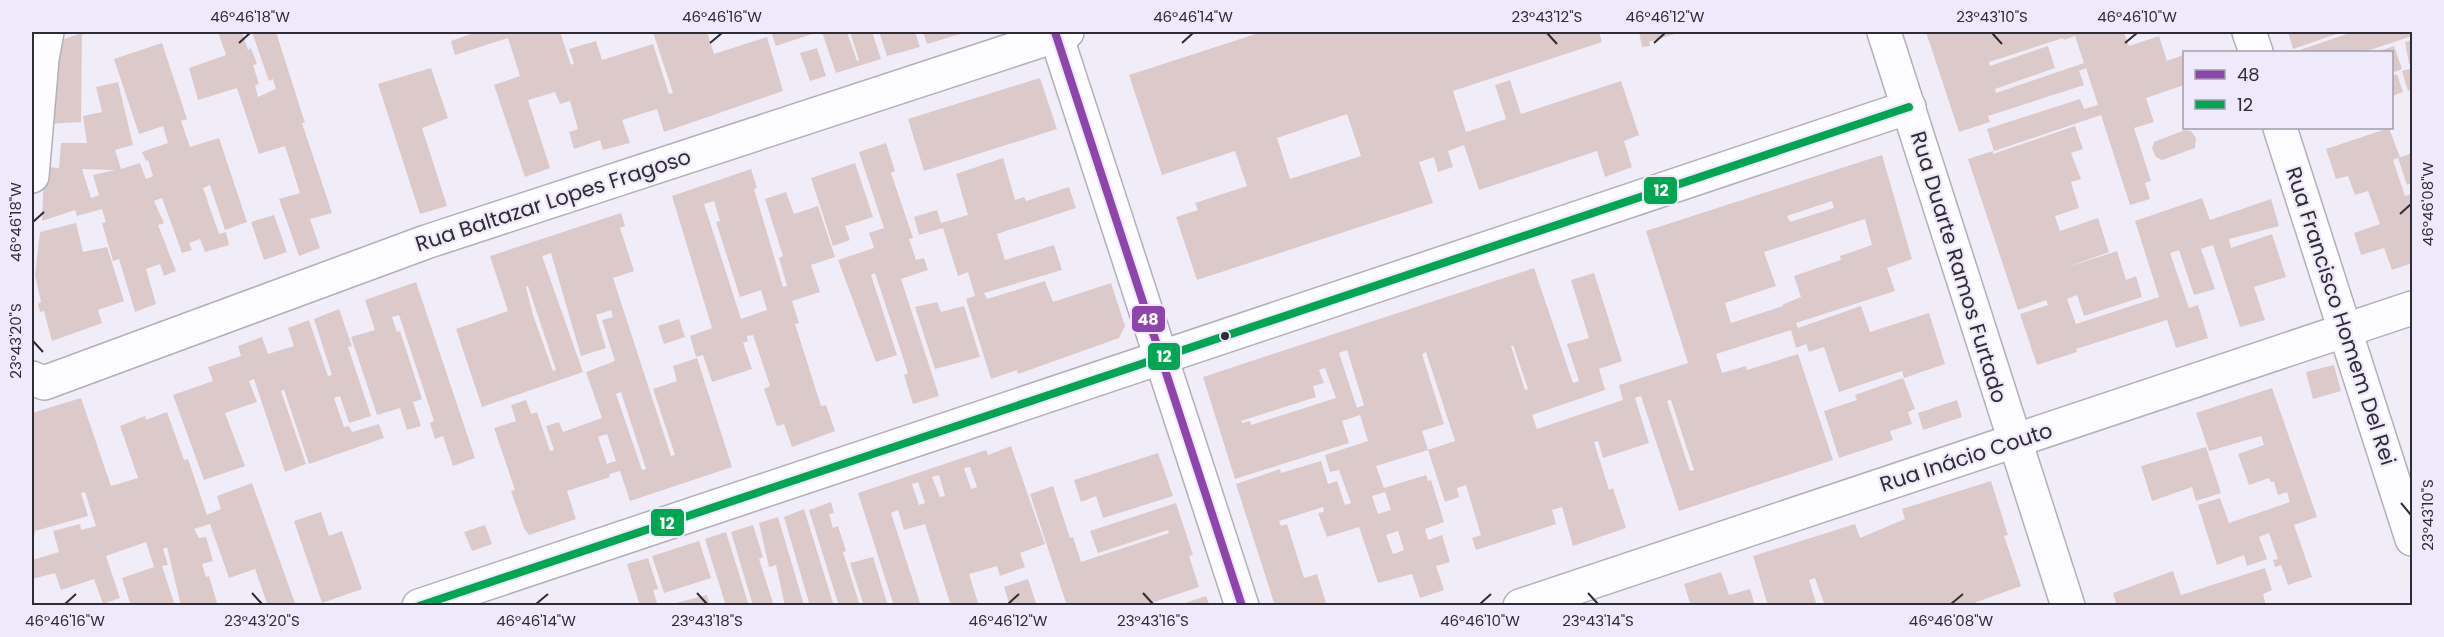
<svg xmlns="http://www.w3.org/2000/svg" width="2444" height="637" viewBox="0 0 2444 637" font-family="Poppins,sans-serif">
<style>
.building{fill:#dccaca;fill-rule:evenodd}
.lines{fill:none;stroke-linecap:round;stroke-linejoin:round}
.minor-casing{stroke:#b2b0b9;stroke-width:36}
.minor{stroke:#fdfcfe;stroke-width:33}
.bus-1-casing{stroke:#efe9fc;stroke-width:12}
.bus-2-casing{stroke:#efe9fc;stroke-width:12}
.bus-1{stroke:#8e44ad;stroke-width:8}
.bus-2{stroke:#00a651;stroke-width:8}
.ticks{fill:none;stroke:#2f2c35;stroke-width:2}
.bus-dot{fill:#2f2c35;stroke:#efe9fc;stroke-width:2}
.labels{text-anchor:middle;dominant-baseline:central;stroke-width:4.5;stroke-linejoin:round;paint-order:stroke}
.street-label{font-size:21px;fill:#2f2c35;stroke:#efe9fc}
.line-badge{stroke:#efe9fc;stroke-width:2}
.badge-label{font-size:16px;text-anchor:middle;font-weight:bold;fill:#fff}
.neatline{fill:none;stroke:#2f2c35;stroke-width:2}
.ticks-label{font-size:15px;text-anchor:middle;fill:#2f2c35}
</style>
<rect width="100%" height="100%" fill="#f0edf8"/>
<g class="building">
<path d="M 218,32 L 242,32 L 248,50 L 251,48 L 257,64 L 253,65 L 259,84 L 255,85 L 258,97 L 276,89 L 273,79 L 269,81 L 252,32 L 276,32 L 305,123 L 302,123 L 332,213 L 310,219 L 320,248 L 299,256 L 279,199 L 300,193 L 285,146 L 259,154 L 237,88 L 198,100 L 189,68 L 226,55 Z"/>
<path d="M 477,32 L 560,32 L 571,65 L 574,63 L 569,49 L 596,41 L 602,60 L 653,44 L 669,94 L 673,93 L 653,32 L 707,32 L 714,54 L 767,37 L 783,91 L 664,132 L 657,109 L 622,120 L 630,143 L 603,150 L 600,140 L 574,149 L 569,132 L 578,129 L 570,101 L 560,104 L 555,92 L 528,100 L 550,168 L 525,177 L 494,85 L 520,76 L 508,38 L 455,55 L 451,41 Z"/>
<path d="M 771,32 L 818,32 L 776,46 Z"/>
<path d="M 822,32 L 847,32 L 857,61 L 859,60 L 850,32 L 872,32 L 881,59 L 836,73 Z"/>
<path d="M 879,32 L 915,32 L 920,47 L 887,56 Z"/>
<path d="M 923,32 L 967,32 L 927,44 Z"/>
<path d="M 1262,32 L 1599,32 L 1602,42 L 1453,91 L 1466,132 L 1506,119 L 1495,85 L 1510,80 L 1521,114 L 1621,81 L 1639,135 L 1624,141 L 1632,167 L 1605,177 L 1597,151 L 1479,190 L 1464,145 L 1448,151 L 1453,167 L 1438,172 L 1434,157 L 1419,162 L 1433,203 L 1197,280 L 1176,217 L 1198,210 L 1195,203 L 1247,186 L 1235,151 L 1162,175 L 1129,75 ZM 1347,114 L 1361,156 L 1290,179 L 1277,138 Z"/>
<path d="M 1639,32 L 1681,32 L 1649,42 L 1650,46 L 1642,47 Z"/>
<path d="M 1926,32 L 2124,32 L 2129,46 L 2159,36 L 2167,61 L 2183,55 L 2184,85 L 2146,98 L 2154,122 L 2134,128 L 2151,181 L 2145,183 L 2150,199 L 2130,205 L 2101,115 L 1994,151 L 1987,129 L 2080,99 L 2084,109 L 2098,105 L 2086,68 L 2079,71 L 2084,85 L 1988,116 L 1990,122 L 1959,132 ZM 2075,36 L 2084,63 L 1996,93 L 1995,89 L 2055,68 L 2048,46 L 1990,66 L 1989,62 L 2063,38 L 2064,40 Z"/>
<path d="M 2288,32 L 2342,32 L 2293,49 Z"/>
<path d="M 2353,32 L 2412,32 L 2412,36 L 2364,52 L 2294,52 Z"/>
<path d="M 82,33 L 81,122 L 47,124 L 52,43 Z"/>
<path d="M 2412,40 L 2412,63 L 2409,64 L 2405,42 Z"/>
<path d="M 162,43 L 187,119 L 181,121 L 190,147 L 219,138 L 247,222 L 225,230 L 210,185 L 203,188 L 219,234 L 226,232 L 229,245 L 205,252 L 200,239 L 189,243 L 192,250 L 182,253 L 162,198 L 154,201 L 164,223 L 158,225 L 176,271 L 164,276 L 160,264 L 146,269 L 156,304 L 135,312 L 119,259 L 113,261 L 102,223 L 106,222 L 102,209 L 77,216 L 75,210 L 42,221 L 44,167 L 59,168 L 61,143 L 87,143 L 83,116 L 102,112 L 96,87 L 118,82 L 133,145 L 115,150 L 121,169 L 140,163 L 146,179 L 153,176 L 148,160 L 146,161 L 142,152 L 168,143 L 163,126 L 139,134 L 114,59 ZM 82,169 L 115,170 L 93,175 L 99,195 L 91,198 Z"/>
<path d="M 2394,46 L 2402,69 L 2392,73 L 2392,52 L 2377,52 Z"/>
<path d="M 817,48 L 826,76 L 810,81 L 800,53 Z"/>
<path d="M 431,68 L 448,118 L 422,128 L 447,206 L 420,214 L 378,84 Z"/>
<path d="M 2412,68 L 2412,89 L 2408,91 L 2402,71 Z"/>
<path d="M 2397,74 L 2403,92 L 2392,96 L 2392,76 Z"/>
<path d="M 1040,78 L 1057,129 L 924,171 L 908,119 Z"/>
<path d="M 2075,126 L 2083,149 L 2071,153 L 2081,179 L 2071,182 L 2079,208 L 2055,216 L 2060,231 L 2098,218 L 2109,252 L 2065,268 L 2117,251 L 2126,280 L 2136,276 L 2142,297 L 2084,316 L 2077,295 L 2067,299 L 2076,324 L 2159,297 L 2135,221 L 2202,198 L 2210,220 L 2271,199 L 2279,226 L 2229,239 L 2231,248 L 2272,234 L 2286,277 L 2254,287 L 2265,320 L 2240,327 L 2213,245 L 2201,249 L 2215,289 L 2194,295 L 2179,250 L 2170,253 L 2189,308 L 2198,305 L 2208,338 L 2176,348 L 2167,320 L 2076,349 L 2077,352 L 2037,365 L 2020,314 L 2048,305 L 2046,300 L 2018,310 L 1968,159 L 1993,151 L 1993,154 Z"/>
<path d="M 2389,128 L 2400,157 L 2393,160 L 2405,196 L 2411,194 L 2412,199 L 2412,263 L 2392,270 L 2384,248 L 2361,255 L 2354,233 L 2380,224 L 2368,191 L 2355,195 L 2348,176 L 2336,179 L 2326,149 Z"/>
<path d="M 2185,130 L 2191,131 L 2196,138 L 2195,148 L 2162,160 L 2156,157 L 2152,149 L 2154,142 Z"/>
<path d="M 886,143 L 895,171 L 891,173 L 913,238 L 909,239 L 916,260 L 924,258 L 928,270 L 901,279 L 939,396 L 913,404 L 904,375 L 908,373 L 875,273 L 871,275 L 897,355 L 876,362 L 838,260 L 874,248 L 869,233 L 884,228 L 859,152 Z"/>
<path d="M 2412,153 L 2412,183 L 2407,185 L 2398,158 Z"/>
<path d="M 1882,155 L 1912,259 L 1887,268 L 1895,291 L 1796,323 L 1798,328 L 1861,306 L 1870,332 L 1929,313 L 1945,364 L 1904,378 L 1902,371 L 1839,392 L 1824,347 L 1809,352 L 1806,344 L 1796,348 L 1791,330 L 1716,354 L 1722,373 L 1746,366 L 1747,370 L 1798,354 L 1833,460 L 1679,511 L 1641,396 L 1635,398 L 1649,443 L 1603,458 L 1598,441 L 1594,442 L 1609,490 L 1613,488 L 1626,528 L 1573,546 L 1562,507 L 1552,510 L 1556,524 L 1476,550 L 1472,538 L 1481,535 L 1466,485 L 1457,488 L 1459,497 L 1445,502 L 1428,450 L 1455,441 L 1426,352 L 1422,354 L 1444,424 L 1422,431 L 1428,450 L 1376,466 L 1384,488 L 1426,475 L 1428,481 L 1431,480 L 1444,522 L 1425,529 L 1428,540 L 1442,535 L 1450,562 L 1436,566 L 1444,590 L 1420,598 L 1412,574 L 1378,583 L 1359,527 L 1327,537 L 1318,513 L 1324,512 L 1323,507 L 1279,521 L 1281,526 L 1287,524 L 1304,578 L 1317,574 L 1327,606 L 1275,606 L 1236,484 L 1280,469 L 1281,473 L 1321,461 L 1328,484 L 1337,481 L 1345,505 L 1351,503 L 1339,470 L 1330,472 L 1325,455 L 1368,441 L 1360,415 L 1342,421 L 1349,443 L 1235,479 L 1203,377 L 1534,268 L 1573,383 L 1579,381 L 1567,344 L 1589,338 L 1571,280 L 1594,273 L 1622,361 L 1599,369 L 1605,390 L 1532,415 L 1537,429 L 1623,400 L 1619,385 L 1688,363 L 1646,231 ZM 1832,201 L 1834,208 L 1790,222 L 1787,216 ZM 1865,219 L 1872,245 L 1840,256 L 1841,260 L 1794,276 L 1801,297 L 1782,305 L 1783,306 L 1731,323 L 1725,303 L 1776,286 L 1764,252 ZM 1513,345 L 1528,389 L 1525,390 L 1511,346 ZM 1347,350 L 1364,405 L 1357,408 L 1339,353 ZM 1325,368 L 1336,398 L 1251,425 L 1250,421 L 1242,423 L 1241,421 L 1316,397 L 1313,386 L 1324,383 L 1319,370 ZM 1671,400 L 1694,470 L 1690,471 L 1667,401 ZM 1385,492 L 1391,510 L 1378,514 L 1372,496 ZM 1398,531 L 1404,550 L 1393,554 L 1386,535 Z"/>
<path d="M 1003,158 L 1015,200 L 1024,197 L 1026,201 L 1069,187 L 1076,208 L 997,234 L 1005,260 L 1054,245 L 1062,270 L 984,293 L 987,299 L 1045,281 L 1053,302 L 1111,283 L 1125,326 L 1119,338 L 1018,374 L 1017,370 L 991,379 L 966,299 L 975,296 L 968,272 L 958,276 L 943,228 L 919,235 L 914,217 L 937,210 L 941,223 L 968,215 L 956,174 Z"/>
<path d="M 855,163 L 873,217 L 845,226 L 850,240 L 833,246 L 811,178 Z"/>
<path d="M 751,169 L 757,188 L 754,189 L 783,287 L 787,286 L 779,258 L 783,256 L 765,199 L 786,192 L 794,214 L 818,206 L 835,257 L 811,265 L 820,292 L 792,301 L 799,323 L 795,324 L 821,406 L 826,405 L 835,431 L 792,447 L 784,424 L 777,426 L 775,421 L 764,389 L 770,386 L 753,335 L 747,336 L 748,341 L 743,343 L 752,369 L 712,382 L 703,355 L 696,357 L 690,336 L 712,328 L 672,196 ZM 714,201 L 720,221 L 716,222 L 740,297 L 761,290 L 767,310 L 741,319 L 704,204 Z"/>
<path d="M 621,213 L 625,226 L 620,228 L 634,271 L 613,278 L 671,456 L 675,455 L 653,389 L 677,381 L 673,366 L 697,358 L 732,467 L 630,501 L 620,471 L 609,474 L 610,477 L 567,491 L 576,519 L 529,535 L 524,528 L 511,491 L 515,490 L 494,428 L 516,421 L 511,405 L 526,400 L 531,414 L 537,412 L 550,451 L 554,450 L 546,426 L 559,422 L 563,432 L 602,418 L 586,372 L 615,361 L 602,320 L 613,317 L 611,310 L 596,315 L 606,348 L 581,356 L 551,253 L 542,256 L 583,372 L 482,407 L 456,329 L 508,311 L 490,256 ZM 528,286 L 556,370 L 553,371 L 533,315 L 526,287 ZM 621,392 L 646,469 L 642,470 L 616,394 ZM 607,434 L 616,461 L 607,464 L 598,437 Z"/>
<path d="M 274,215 L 287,252 L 264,260 L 251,222 Z"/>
<path d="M 76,223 L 83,252 L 107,247 L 124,301 L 98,310 L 102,323 L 52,341 L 44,311 L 40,312 L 38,304 L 41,302 L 35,275 L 40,232 Z"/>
<path d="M 416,282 L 475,458 L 453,466 L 443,436 L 435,439 L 430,423 L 434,421 L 399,315 L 392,317 L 397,332 L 400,331 L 422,399 L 413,402 L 421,426 L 407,430 L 400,408 L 377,415 L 351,337 L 375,330 L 365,300 Z"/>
<path d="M 937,302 L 941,312 L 964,306 L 980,357 L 935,369 L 915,307 Z"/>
<path d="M 339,309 L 352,346 L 348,347 L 371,416 L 349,423 L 340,396 L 334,398 L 344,427 L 349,426 L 352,432 L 379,424 L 384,438 L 309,464 L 284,390 L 281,391 L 306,464 L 285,472 L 254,379 L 249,381 L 257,402 L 225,413 L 245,466 L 204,480 L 173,395 L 213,381 L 208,367 L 241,356 L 238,346 L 262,337 L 268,354 L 294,346 L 288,328 L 309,320 L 328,376 L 332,375 L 314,319 Z"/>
<path d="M 679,319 L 685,337 L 664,344 L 658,326 Z"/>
<path d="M 2334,365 L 2341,391 L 2313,399 L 2306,372 Z"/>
<path d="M 1903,378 L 1915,409 L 1908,412 L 1912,424 L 1890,431 L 1893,440 L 1839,458 L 1824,411 L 1857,400 L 1855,395 Z"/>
<path d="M 2272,388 L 2317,517 L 2294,525 L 2312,577 L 2288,585 L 2281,565 L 2275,567 L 2273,560 L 2278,559 L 2269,533 L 2259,537 L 2267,559 L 2247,566 L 2244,555 L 2217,565 L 2198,505 L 2220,498 L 2229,523 L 2290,502 L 2287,492 L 2278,495 L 2274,482 L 2271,482 L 2269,478 L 2249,485 L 2238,454 L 2264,445 L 2261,436 L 2209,451 L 2196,413 Z"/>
<path d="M 81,398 L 111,486 L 138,478 L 120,426 L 145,416 L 146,420 L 167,412 L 184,460 L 188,459 L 207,515 L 221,509 L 217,496 L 252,483 L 296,606 L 268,606 L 255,569 L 229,578 L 210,524 L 194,529 L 199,538 L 206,537 L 213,561 L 202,564 L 206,577 L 209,576 L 217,603 L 210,606 L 181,606 L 167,547 L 163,549 L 168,565 L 162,566 L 175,606 L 131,606 L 122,578 L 154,567 L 146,542 L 106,556 L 120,598 L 103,604 L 94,579 L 61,590 L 55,573 L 32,579 L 32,560 L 59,552 L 53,531 L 80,524 L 81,530 L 96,526 L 85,492 L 81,493 L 88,516 L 35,531 L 32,548 L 32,413 Z"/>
<path d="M 1957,400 L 1962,417 L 1923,430 L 1918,413 Z"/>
<path d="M 1011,446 L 1045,544 L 1020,553 L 1025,567 L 1000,576 L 997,566 L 969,574 L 979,606 L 951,606 L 925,524 L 904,530 L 898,510 L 891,513 L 921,606 L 894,606 L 858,493 L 986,450 L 988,455 ZM 970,467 L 977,487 L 971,489 L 964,468 ZM 939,475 L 945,496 L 940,497 L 932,477 ZM 918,482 L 925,503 L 919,505 L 912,484 Z"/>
<path d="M 2206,447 L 2221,493 L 2196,501 L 2192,487 L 2152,501 L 2141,466 Z"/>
<path d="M 1158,453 L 1173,496 L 1103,518 L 1096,496 L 1081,502 L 1074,480 Z"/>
<path d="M 1991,481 L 2008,535 L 2004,536 L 2021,586 L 1966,606 L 1825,606 L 1815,578 L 1809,580 L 1817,606 L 1768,606 L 1753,556 L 1855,524 L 1860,538 L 1905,519 L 1902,509 Z"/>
<path d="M 1053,486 L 1070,538 L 1073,537 L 1081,562 L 1169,533 L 1168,530 L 1098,553 L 1090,531 L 1176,503 L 1193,555 L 1189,556 L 1199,587 L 1142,606 L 1067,606 L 1030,494 Z"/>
<path d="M 831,502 L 834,513 L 829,514 L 833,528 L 838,526 L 846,551 L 843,552 L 860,606 L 839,606 L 809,510 Z"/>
<path d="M 804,509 L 834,606 L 810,606 L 784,517 Z"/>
<path d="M 321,512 L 329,536 L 342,531 L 362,589 L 322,603 L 294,521 Z"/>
<path d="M 778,517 L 804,605 L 803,606 L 785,606 L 776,565 L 769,567 L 759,523 Z"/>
<path d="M 485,525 L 492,544 L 472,551 L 464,532 Z"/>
<path d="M 753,525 L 763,557 L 759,559 L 774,606 L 753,606 L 731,532 Z"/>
<path d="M 726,532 L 749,606 L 726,606 L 705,539 Z"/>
<path d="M 699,541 L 711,578 L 664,593 L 652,556 Z"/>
<path d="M 873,557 L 888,606 L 864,606 L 850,563 Z"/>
<path d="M 648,558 L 658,589 L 653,590 L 658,606 L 640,606 L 627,564 Z"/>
<path d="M 2265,568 L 2272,590 L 2263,594 L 2266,606 L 2117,606 L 2113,593 L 2173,571 L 2181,595 Z"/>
<path d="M 1721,572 L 1729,595 L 1750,589 L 1755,606 L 1711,606 L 1710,603 L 1691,606 L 1684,584 Z"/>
<path d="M 1028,579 L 1037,606 L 1010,606 L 1004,587 Z"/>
<path d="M 707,595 L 710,606 L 668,606 L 668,605 Z"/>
<path d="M 1206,596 L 1210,606 L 1179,606 L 1179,605 Z"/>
</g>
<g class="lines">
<g class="minor-casing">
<g id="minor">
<path d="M 1055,32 L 1242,606"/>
<path d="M 1884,32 L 2068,606"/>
<path d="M 2249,32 L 2256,52"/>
<path d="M 2280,128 L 2412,539"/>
<path d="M 32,176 L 42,59 L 47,32"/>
<path d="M 32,378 L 44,383 L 426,242 L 1067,32"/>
<path d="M 419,606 L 1909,107"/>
<path d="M 1520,606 L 2412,308"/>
</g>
</g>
<use href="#minor" class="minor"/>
<g class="bus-1-casing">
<path id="bus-1" d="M 1055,32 L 1242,606"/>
</g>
<g class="bus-2-casing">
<path id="bus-2" d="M 419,606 L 1909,107"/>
</g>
<use href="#bus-1" class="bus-1"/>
<use href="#bus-2" class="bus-2"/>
</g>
<path class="ticks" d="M 1547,33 L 1557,44M 1992,33 L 2002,44M 239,43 L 250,33M 710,43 L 722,33M 1182,43 L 1193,33M 1654,43 L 1665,33M 2125,43 L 2137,33M 2400,214 L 2411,204M 33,222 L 44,212M 33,341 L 43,352M 2401,503 L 2411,515M 252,593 L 262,604M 697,593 L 707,604M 1143,593 L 1153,604M 1588,593 L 1598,604M 65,604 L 76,594M 536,604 L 548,594M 1008,604 L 1019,594M 1480,604 L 1491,594M 1951,604 L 1963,594"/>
<circle class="bus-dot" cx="1225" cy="336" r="5"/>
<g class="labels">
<g class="street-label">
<text transform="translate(553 200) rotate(-18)">Rua Baltazar Lopes Fragoso</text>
<text transform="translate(1959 267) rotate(73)">Rua Duarte Ramos Furtado</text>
<text transform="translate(2341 316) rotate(72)">Rua Francisco Homem Del Rei</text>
<text transform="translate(1966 457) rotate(-18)">Rua Inácio Couto</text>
</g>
</g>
<g class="line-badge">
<rect x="1643" y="176" width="35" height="29" rx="6" fill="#00a651"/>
<rect x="1131" y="305" width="35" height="28" rx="6" fill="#8e44ad"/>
<rect x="1147" y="342" width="34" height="29" rx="6" fill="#00a651"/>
<rect x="650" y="508" width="35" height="29" rx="6" fill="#00a651"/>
</g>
<g class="badge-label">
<text x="1661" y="196">12</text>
<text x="1148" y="325">48</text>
<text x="1164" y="362">12</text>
<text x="667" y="529">12</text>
</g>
<rect width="2444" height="637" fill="none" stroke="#efe9fc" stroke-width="66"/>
<rect x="2183" y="51" width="210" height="78" fill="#efe9fc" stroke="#a29dac" stroke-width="1.5"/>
<rect x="2195" y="70" width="30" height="9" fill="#8e44ad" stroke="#a29dac" stroke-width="1.5"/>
<text x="2237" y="81" font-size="18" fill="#2f2c35">48</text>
<rect x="2195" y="100" width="30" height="9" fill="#00a651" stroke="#a29dac" stroke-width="1.5"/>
<text x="2237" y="111" font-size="18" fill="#2f2c35">12</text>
<rect x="33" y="33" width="2378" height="571" class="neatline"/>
<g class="ticks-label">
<text x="250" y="22">46°46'18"W</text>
<text x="722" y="22">46°46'16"W</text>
<text x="1193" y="22">46°46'14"W</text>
<text x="1547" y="22">23°43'12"S</text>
<text x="1665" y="22">46°46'12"W</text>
<text x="1992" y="22">23°43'10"S</text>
<text x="2137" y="22">46°46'10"W</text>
<text transform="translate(2428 204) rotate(-90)" y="5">46°46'08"W</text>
<text transform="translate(16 222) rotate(-90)" y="5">46°46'18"W</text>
<text transform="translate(16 341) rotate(-90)" y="5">23°43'20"S</text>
<text transform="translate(2428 515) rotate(-90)" y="5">23°43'10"S</text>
<text x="65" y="626">46°46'16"W</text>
<text x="262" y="626">23°43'20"S</text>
<text x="536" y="626">46°46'14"W</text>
<text x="707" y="626">23°43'18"S</text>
<text x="1008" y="626">46°46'12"W</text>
<text x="1153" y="626">23°43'16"S</text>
<text x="1480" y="626">46°46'10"W</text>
<text x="1598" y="626">23°43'14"S</text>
<text x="1951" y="626">46°46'08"W</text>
</g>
</svg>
